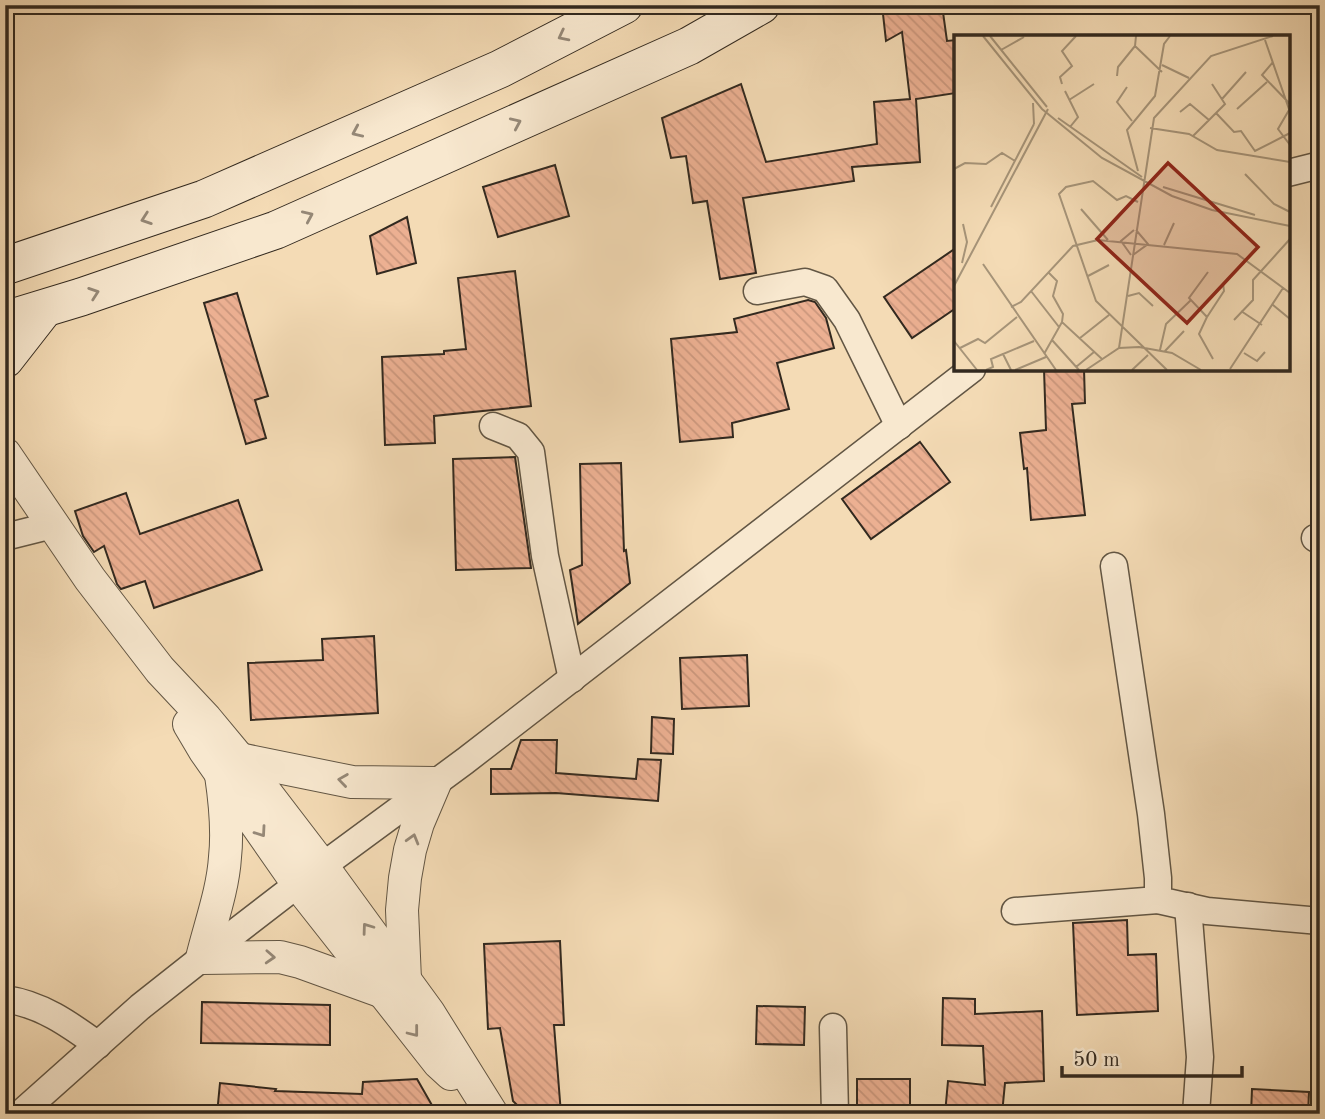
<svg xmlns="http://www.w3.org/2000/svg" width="1325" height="1119" viewBox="0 0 1325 1119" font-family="'Old Standard TT',serif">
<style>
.building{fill:url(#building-back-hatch);stroke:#32291f;stroke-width:2}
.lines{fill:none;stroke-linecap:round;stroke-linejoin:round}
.minor-casing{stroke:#625644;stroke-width:29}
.tertiary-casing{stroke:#625644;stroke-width:34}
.secondary-casing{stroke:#32291f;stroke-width:39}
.minor{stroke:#f8e8cf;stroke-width:26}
.tertiary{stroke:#f8e8cf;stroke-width:32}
.secondary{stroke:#f8e8cf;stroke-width:37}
.oneway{stroke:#958877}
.inset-road{fill:none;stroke:#a69479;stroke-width:2}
.view{fill:#8f2418;fill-opacity:0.15;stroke:#8f2418;stroke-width:3.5}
.inset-edge{fill:none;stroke:#32291f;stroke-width:3.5}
</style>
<defs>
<pattern id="building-back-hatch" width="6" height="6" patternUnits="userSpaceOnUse" patternTransform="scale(1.75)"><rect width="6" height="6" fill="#ecb092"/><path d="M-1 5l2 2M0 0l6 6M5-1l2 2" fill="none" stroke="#cb977d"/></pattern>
</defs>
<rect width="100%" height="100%" fill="#f4dbb5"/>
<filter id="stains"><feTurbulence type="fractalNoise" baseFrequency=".00286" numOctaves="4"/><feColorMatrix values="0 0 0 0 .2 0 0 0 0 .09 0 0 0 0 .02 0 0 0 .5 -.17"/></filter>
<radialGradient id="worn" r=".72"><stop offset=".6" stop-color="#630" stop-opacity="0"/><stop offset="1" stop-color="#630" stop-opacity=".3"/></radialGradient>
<g class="building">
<path d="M 882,5 L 942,5 L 947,41 L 956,40 L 956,93 L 916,99 L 920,162 L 852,167 L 854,181 L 743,198 L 756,273 L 720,279 L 707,201 L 693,203 L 686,156 L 671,158 L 662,118 L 741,84 L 766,162 L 877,144 L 874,102 L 910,99 L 902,32 L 886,41 Z"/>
<path d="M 555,165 L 569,216 L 498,237 L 483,187 Z"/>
<path d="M 407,217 L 416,263 L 377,274 L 370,236 Z"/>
<path d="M 956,248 L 956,308 L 912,338 L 884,297 Z"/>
<path d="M 515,271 L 531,406 L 434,416 L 435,443 L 385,445 L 382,357 L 444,354 L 444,351 L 466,349 L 458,278 Z"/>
<path d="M 237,293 L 268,396 L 255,400 L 266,438 L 246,444 L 204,303 Z"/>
<path d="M 808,300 L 815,302 L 826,318 L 834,348 L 777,363 L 789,409 L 732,423 L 733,437 L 680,442 L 671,339 L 737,332 L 734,319 Z"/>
<path d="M 1044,369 L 1084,369 L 1085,403 L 1072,404 L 1085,515 L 1031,520 L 1027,468 L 1024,469 L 1020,433 L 1046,430 Z"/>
<path d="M 920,442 L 950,482 L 871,539 L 842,499 Z"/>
<path d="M 515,457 L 531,568 L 456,570 L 453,459 Z"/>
<path d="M 621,463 L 624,551 L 626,550 L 630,583 L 578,624 L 570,570 L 582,565 L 580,464 Z"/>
<path d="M 126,493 L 140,534 L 238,500 L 262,570 L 154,608 L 145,581 L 121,589 L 117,584 L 104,546 L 94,552 L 83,536 L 75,511 Z"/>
<path d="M 374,636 L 378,713 L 251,720 L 248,663 L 323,660 L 322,639 Z"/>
<path d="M 747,655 L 749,706 L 682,709 L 680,658 Z"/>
<path d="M 652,717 L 674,719 L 673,754 L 651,753 Z"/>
<path d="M 521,740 L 557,740 L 556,773 L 636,779 L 638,759 L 661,760 L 658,801 L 556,793 L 491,794 L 491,769 L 511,769 Z"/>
<path d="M 1127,920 L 1128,955 L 1156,954 L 1158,1011 L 1077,1015 L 1073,923 Z"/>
<path d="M 560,941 L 564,1025 L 554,1025 L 561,1114 L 526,1114 L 513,1101 L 500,1028 L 488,1029 L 484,944 Z"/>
<path d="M 943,998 L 975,999 L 975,1014 L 1042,1011 L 1044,1081 L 1005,1083 L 1002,1114 L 945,1114 L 948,1081 L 985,1085 L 983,1046 L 942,1045 Z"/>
<path d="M 202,1002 L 330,1005 L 330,1045 L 201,1043 Z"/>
<path d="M 757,1006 L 805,1007 L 804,1045 L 756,1044 Z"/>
<path d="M 417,1079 L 437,1114 L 217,1114 L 220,1083 L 276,1089 L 275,1091 L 362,1094 L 363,1082 Z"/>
<rect x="857" y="1079" width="53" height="35"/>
<path d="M 1252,1089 L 1309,1092 L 1308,1114 L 1251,1114 Z"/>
</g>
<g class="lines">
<g class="minor-casing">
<g id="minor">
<path d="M 1288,173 L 1320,165"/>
<path d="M 757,291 L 805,282 L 825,289 L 847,320 L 899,426"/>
<path d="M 493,426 L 518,436 L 531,452 L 545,556 L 572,679"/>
<path d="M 5,537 L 53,525"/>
<path d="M 1315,538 L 1320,541"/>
<path d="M 1114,566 L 1151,814 L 1158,878 L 1158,900 L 1207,911 L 1320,921"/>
<path d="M 1188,906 L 1200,1057 L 1196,1114"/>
<path d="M 1015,911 L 1158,900"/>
<path d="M 5,999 C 41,1004 69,1024 98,1045"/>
<path d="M 833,1027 L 835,1114"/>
<path d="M 20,1114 L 140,1007 L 202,958 L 298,884 L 465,761 L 972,369"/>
</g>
</g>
<g class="tertiary-casing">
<g id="tertiary">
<path d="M 5,454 L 90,579 L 160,670 L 206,719 L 250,772 L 322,866 L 429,1013 L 492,1114"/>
<path d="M 189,724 L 205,751 L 298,884 L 439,1063 L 451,1074"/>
<path d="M 239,759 L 352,782 L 435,783 L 418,823 L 410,850 L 405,878 L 402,910 L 405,980"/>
<path d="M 221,775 C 225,802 228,830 225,857 C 223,890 210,925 202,958 L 280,957 L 300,962 L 383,992"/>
</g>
</g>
<g class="secondary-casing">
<g id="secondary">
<path d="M 5,266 L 204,199 L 500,69 L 624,5"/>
<path d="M 5,320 L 81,297 L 276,230 L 689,46 L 761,5"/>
<path d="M 5,359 L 44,309"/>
</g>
</g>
<use href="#minor" class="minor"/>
<use href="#tertiary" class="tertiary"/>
<use href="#secondary" class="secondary"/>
</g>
<defs><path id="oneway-chevron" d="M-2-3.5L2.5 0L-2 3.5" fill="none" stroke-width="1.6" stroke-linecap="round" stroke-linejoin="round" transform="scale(1.75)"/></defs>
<g class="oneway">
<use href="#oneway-chevron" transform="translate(563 36) rotate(153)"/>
<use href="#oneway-chevron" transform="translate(516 123) rotate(-24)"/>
<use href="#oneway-chevron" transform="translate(357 132) rotate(156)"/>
<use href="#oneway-chevron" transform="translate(308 216) rotate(-24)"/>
<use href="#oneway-chevron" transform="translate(146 219) rotate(161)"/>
<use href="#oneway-chevron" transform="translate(94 293) rotate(-19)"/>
<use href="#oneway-chevron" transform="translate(343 780) rotate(-172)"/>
<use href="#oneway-chevron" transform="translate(261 832) rotate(55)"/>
<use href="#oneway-chevron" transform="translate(413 839) rotate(-74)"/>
<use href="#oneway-chevron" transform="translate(367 928) rotate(-126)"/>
<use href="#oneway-chevron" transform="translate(270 957) rotate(3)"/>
<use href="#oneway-chevron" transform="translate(414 1032) rotate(52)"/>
</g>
<g transform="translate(954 35)">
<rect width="336" height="336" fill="#f4dbb5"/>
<path class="inset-road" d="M 29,1 L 88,74 L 148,123 L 218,161 L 258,175 L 336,191M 36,1 L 93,72M 311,5 L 336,77M 181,11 L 208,37M 47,15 L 70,2M 319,27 L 308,40 L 336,69M 208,30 L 235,43M 163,41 L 164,32 L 181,11 L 182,1M 108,49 L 106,42 L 118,31 L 108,16 L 122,1M 173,52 L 163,67 L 178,86M 111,56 L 124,82 L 116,92M 268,64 L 292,37M 115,65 L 140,49M 79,68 L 80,89M 283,74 L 313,47M 335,75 L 324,94 L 336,110M 226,77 L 236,69 L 255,85M 262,78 L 280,97 L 287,96 L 301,116 L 336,98M 104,83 L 188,142M 196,93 L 235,99 L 263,115 L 336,127M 239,101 L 271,69 L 258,49M 0,134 L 11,128 L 32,129 L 48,118 L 61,126M 184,136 L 173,95 L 201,61 L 210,9 L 216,1M 291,139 L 320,169 L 336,177M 209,152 L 301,180M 184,167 L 172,161 L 163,165 L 139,146 L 112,152 L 105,159 L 142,266 L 213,335M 37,172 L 80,89M 127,174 L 154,205M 210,210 L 220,188M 177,220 L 167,206 L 180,195M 179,220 L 194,209 L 182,195M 8,228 L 13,207 L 9,189M 29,229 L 102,335M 254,237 L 235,263 L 253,282 L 245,299 L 259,324M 95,238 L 103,246 L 99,261 L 109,279 L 108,287M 134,241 L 155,230M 0,251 L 94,74M 77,256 L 105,292M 174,261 L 185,258 L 199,271M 319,270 L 336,284M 57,272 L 67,267 L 119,211 L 144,205 L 283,219 L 336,258M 287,276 L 308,290M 253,282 L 270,256 L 269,248M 280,285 L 299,265 L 299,245 L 336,204M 126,303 L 155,280M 98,305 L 125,335M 0,306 L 23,335M 6,313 L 24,304 L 31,308 L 63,282M 165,313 L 200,83 L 257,21 L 319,1M 206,315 L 212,289 L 237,265M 211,316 L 230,296M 290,318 L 303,326 L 311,317M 90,319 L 108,287 L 148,324M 122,332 L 140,317M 276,334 L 329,253M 32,335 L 39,332 L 37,324 L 49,319M 57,335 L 49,319 L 80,306M 61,335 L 92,322M 132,335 L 165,313 L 185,312 L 218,318 L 247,335M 178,335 L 194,320"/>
<path class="view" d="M 214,128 L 304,212 L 233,288 L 143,204 Z"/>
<rect width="336" height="336" class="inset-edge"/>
</g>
<rect width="1325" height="1119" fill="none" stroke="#f4dbb5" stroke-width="28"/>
<rect x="7" y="7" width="1311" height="1105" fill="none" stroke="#32291f" stroke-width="3.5"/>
<rect x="14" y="14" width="1297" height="1091" fill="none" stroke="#32291f" stroke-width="2"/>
<path d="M1062 1066v10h180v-10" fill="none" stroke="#32291f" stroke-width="3.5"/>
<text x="1073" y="1066" font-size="21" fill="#32291f" stroke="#f8e8cf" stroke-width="5" paint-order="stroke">50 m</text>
<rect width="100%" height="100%" filter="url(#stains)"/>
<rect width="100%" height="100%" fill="url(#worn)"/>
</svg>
